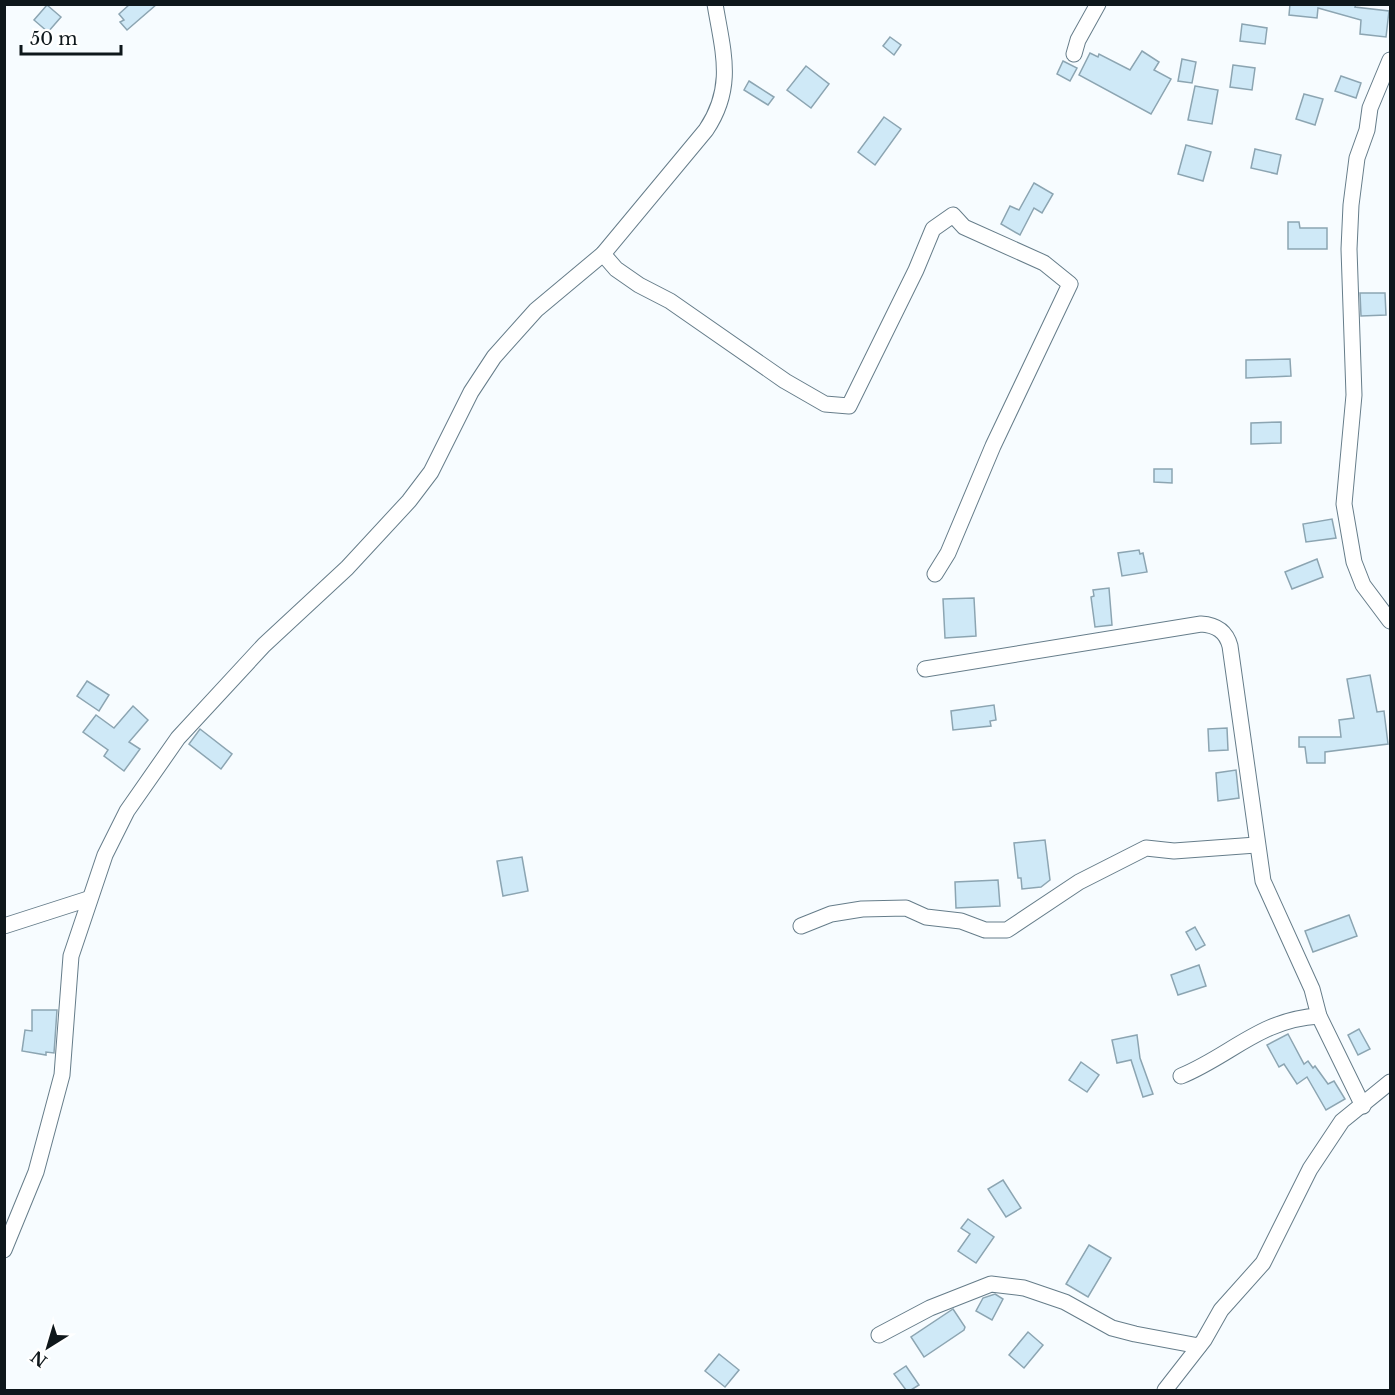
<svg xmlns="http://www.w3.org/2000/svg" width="1395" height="1395" viewBox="0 0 1395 1395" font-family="'Libre Baskerville',serif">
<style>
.building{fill:#cfe9f7;stroke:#8ca5b2;stroke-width:1.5}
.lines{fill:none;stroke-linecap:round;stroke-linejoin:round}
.minor-casing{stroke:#667d8a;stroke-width:17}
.minor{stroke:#fff;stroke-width:15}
</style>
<rect width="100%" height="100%" fill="#f7fcff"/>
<g class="building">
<path d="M 130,4 L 157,4 L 127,30 L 120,22 L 124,20 L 119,14 Z"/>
<path d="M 1290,4 L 1356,4 L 1355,7 L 1389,11 L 1386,37 L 1360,34 L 1361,20 L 1318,8 L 1317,18 L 1289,15 Z"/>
<path d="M 47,5 L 61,17 L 48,32 L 34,20 Z"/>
<path d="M 1242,24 L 1267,28 L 1265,44 L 1240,41 Z"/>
<path d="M 890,37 L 901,45 L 894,55 L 883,46 Z"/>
<path d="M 1142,51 L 1159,62 L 1154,70 L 1171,79 L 1151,114 L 1079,75 L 1090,53 L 1098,57 L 1099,54 L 1130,70 Z"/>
<path d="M 1182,59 L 1196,62 L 1192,83 L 1178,81 Z"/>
<path d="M 1063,61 L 1077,68 L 1070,81 L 1057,74 Z"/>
<path d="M 1233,65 L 1255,68 L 1252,90 L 1230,87 Z"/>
<path d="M 806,66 L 829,84 L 811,108 L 787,90 Z"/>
<path d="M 1341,76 L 1361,83 L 1356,98 L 1335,91 Z"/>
<path d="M 749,81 L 774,97 L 768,105 L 744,90 Z"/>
<path d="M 1195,86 L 1218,90 L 1212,124 L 1188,120 Z"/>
<path d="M 1304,94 L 1323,99 L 1315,125 L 1296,119 Z"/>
<path d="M 884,117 L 901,129 L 875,165 L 858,152 Z"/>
<path d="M 1186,145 L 1211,152 L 1203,181 L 1178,174 Z"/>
<path d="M 1255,149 L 1281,155 L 1277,174 L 1251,168 Z"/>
<path d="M 1034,183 L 1053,194 L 1042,213 L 1034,208 L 1020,235 L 1001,224 L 1010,206 L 1019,210 Z"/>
<path d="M 1288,222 L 1299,222 L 1300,228 L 1327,228 L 1327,249 L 1288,249 Z"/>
<path d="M 1360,293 L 1385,293 L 1386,315 L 1361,316 Z"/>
<path d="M 1290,359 L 1291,376 L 1246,378 L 1246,360 Z"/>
<path d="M 1281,422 L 1281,443 L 1251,444 L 1251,423 Z"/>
<path d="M 1154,469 L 1172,469 L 1172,483 L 1154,482 Z"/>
<path d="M 1332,519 L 1336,538 L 1306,542 L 1303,524 Z"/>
<path d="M 1139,550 L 1140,554 L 1143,553 L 1147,572 L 1122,576 L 1118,553 Z"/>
<path d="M 1317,559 L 1323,577 L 1292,589 L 1285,572 Z"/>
<path d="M 1109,588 L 1112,625 L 1095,627 L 1091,597 L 1094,596 L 1093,590 Z"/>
<path d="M 974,598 L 976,636 L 945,638 L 943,599 Z"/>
<path d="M 1370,675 L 1377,712 L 1384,711 L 1388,744 L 1325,752 L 1325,763 L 1307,763 L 1305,747 L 1299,747 L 1299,737 L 1341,737 L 1339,720 L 1354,718 L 1347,679 Z"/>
<path d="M 87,681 L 109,695 L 99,711 L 77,696 Z"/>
<path d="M 994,705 L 996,720 L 990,721 L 991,726 L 953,730 L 951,711 Z"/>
<path d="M 133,706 L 148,720 L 129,742 L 140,749 L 124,771 L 104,756 L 108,750 L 83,732 L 96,715 L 114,728 Z"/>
<path d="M 1227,728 L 1228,750 L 1209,751 L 1208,729 Z"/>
<path d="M 200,729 L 232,754 L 221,769 L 189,744 Z"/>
<path d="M 1236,770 L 1239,798 L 1218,801 L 1216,773 Z"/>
<path d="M 1045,840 L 1050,880 L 1041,887 L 1022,889 L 1021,878 L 1018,878 L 1014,843 Z"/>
<path d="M 522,857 L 528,891 L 503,896 L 497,861 Z"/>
<path d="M 998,880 L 1000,906 L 956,908 L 955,882 Z"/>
<path d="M 1349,915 L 1357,936 L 1313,952 L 1305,931 Z"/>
<path d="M 1195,927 L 1205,945 L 1196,950 L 1186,932 Z"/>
<path d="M 1199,965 L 1206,986 L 1178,995 L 1171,975 Z"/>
<path d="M 32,1010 L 57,1010 L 54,1053 L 46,1052 L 46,1055 L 22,1051 L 25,1030 L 32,1031 Z"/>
<path d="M 1359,1029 L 1370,1049 L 1358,1055 L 1348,1035 Z"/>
<path d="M 1288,1034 L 1304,1064 L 1308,1061 L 1313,1068 L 1315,1066 L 1328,1084 L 1334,1081 L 1345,1099 L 1326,1110 L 1307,1077 L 1297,1084 L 1284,1064 L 1279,1067 L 1267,1045 Z"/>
<path d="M 1137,1035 L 1140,1058 L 1153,1094 L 1143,1097 L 1131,1060 L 1117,1063 L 1112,1040 Z"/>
<path d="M 1081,1062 L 1099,1075 L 1087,1092 L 1069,1080 Z"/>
<path d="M 1003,1180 L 1021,1208 L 1006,1217 L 988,1189 Z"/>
<path d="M 968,1219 L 994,1237 L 976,1263 L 958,1251 L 970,1234 L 961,1228 Z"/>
<path d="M 1089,1245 L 1111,1258 L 1088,1297 L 1066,1284 Z"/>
<path d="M 995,1294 L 1003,1299 L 992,1320 L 976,1311 L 983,1298 Z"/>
<path d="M 953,1309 L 965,1327 L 964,1330 L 924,1357 L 911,1337 Z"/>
<path d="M 1028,1332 L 1043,1345 L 1024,1368 L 1009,1355 Z"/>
<path d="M 719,1354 L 739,1370 L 725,1387 L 705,1371 Z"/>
<path d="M 906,1366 L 919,1385 L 911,1390 L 906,1390 L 894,1374 Z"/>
</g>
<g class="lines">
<g class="minor-casing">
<g id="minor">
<path d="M 1074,54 L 1078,40 L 1098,4"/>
<path d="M 1390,60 L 1370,108 L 1367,130 L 1357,158 L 1351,205 L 1349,249 L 1354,395 L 1344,504 L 1354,562 L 1363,585 L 1390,621"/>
<path d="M 603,254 L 616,269 L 639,285 L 670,301 L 785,381 L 825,404 L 849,406 L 916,270 L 933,229 L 953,215 L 964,227 L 1044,263 L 1070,284 L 993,446 L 948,553 L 935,574"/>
<path d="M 925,669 L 1201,624 C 1216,625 1226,631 1230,646 L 1263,881 L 1312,989 L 1319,1016 L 1363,1106"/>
<path d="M 4,926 L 88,899"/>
<path d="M 801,926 L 831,914 L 862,909 L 906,908 L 926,917 L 961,921 L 985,930 L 1007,930 L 1079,882 L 1146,848 L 1174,851 L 1256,845"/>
<path d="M 1181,1076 C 1230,1056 1261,1019 1319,1016"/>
<path d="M 4,1250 L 36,1172 L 62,1075 L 71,956 L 105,855 L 127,811 L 178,738 L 264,645 L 347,568 L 409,501 L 431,472 L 471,392 L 494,357 L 536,310 L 603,254 L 706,130 C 735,87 723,52 715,4"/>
<path d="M 879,1335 L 930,1308 L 991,1284 L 1024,1288 L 1065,1302 L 1112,1328 L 1135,1334 L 1199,1346"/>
<path d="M 1165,1390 L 1204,1340 L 1221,1310 L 1263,1263 L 1310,1169 L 1342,1121 L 1390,1082"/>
</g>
</g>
<use href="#minor" class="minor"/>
</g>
<rect width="1395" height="1395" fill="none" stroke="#0e171b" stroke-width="12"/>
<g transform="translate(48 1347) rotate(217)" stroke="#ffffff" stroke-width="4.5" paint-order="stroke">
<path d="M0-4.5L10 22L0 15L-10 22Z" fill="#0e171b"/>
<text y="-9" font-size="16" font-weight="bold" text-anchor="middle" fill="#0e171b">N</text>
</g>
<path d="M21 45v9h100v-9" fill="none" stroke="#0e171b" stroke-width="3"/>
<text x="30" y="45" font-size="18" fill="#0e171b" stroke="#ffffff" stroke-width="4.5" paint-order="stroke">50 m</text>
</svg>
